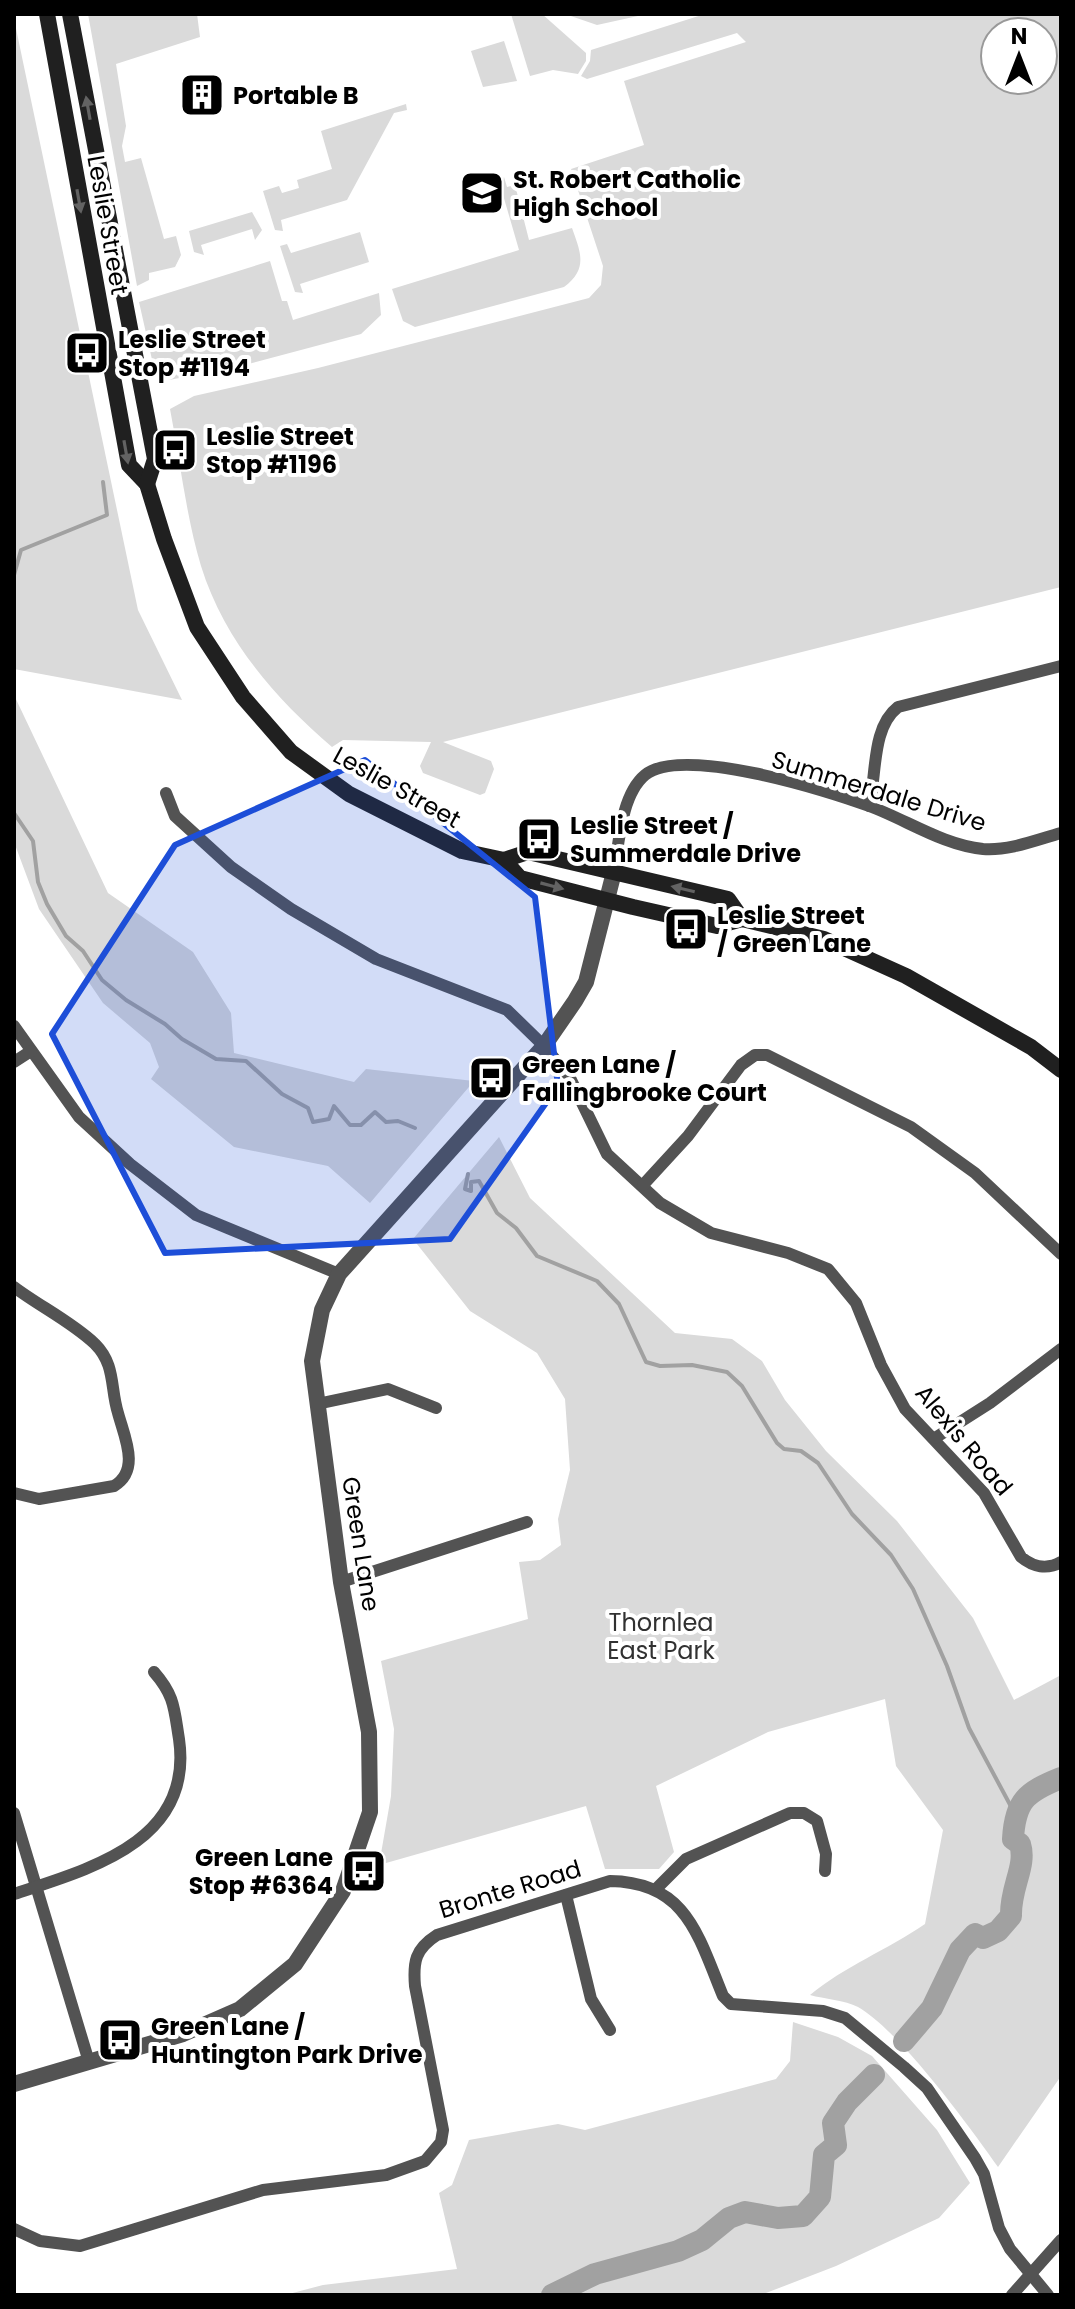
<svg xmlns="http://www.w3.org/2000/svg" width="1075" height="2309" viewBox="0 0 1075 2309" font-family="Poppins,sans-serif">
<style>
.green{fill:#dadada;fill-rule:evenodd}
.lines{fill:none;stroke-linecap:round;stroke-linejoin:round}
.stream{stroke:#a1a1a1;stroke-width:4}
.river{stroke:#a1a1a1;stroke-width:22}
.minor{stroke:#535353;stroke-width:12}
.tertiary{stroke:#535353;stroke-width:16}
.secondary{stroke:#202020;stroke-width:16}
.oneway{fill:#636363}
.marked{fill:#1d4ed8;fill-opacity:0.2;stroke:#1d4ed8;stroke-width:6;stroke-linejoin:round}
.labels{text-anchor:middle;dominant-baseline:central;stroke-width:8;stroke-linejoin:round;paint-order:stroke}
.poi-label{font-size:24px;font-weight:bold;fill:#000;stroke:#fff;text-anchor:start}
.street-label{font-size:24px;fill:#000;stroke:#fff}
.park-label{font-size:24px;fill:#313131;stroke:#fff}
</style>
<rect width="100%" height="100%" fill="#fff"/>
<g class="green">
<path d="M 88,14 L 197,14 L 200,37 L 116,64 L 126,126 L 122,146 L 125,162 L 141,158 L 164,239 L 176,236 L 181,255 L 175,267 L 149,273 L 149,280 L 137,286 Z"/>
<path d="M 511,14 L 542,14 L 586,53 L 586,61 L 578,74 L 553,70 L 530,76 Z"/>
<path d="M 565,14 L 647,14 L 597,25 Z"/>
<path d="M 705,14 L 1061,14 L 1061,587 L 443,742 L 491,761 L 494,769 L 485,793 L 480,795 L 423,773 L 420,766 L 431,742 L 343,740 L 332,747 C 275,698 224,640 201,566 C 186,516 180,460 170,409 L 194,396 L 318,368 L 589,298 L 601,285 L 603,266 L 571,169 L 644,145 L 624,81 L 746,42 L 737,33 L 587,79 L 581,76 L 590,61 L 591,50 ZM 995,32 L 1043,32 L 1043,80 L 995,80 Z"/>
<path d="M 14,19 L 138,610 L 182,700 L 14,669 Z"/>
<path d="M 504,41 L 517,81 L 483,87 L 471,51 Z"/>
<path d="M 406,104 L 407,110 L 394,113 L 347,200 L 281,220 L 283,231 L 275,230 L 263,191 L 279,186 L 282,193 L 299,188 L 297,180 L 332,169 L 321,131 Z"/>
<path d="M 504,177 L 507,187 L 515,185 L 529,240 L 572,228 C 581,253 588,269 564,287 L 415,327 L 403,321 L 392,289 L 519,250 L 501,188 Z"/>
<path d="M 252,212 L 262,230 L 255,240 L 252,229 L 201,245 L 204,255 L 194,252 L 189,231 Z"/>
<path d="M 360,232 L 369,262 L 300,284 L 303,293 L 295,292 L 280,246 L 287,244 L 291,253 Z"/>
<path d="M 270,261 L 282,301 L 287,301 L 293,320 L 379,293 L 381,315 L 361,334 L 237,367 L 169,380 L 160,377 L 161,370 L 153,364 L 139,302 Z"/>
<path d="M 14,695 L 108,893 L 193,952 L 231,1013 L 234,1053 L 354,1082 L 366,1069 L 474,1081 L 370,1203 L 328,1166 L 234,1147 L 151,1079 L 159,1067 L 150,1043 L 103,1003 L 39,909 L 14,842 Z"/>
<path d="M 499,1137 L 530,1198 L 675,1333 L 732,1339 L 762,1361 L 785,1400 L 826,1451 L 897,1521 L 973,1618 L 1014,1700 L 1061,1675 L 1061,2076 L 998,2167 C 969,2126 900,2031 858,2007 C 845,2000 824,1999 810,1995 C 845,1966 887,1950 925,1924 L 943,1830 L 896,1766 L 885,1699 L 768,1732 L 656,1786 L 674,1852 L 659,1869 L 605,1869 L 586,1806 L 379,1865 L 391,1796 L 394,1729 L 381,1661 L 528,1619 L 519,1562 L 540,1560 L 561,1545 L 558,1519 L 570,1470 L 565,1399 L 537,1353 L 470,1311 L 413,1239 Z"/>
<path d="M 793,2022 L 838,2037 L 872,2056 L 937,2130 L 970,2183 L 939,2218 L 836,2266 L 761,2295 L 285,2295 L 323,2285 L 457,2269 L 439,2193 L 452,2185 L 469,2140 L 558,2124 L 585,2130 L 776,2079 L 790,2061 Z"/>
</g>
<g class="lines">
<g class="stream">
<path d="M 14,575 L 21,550 L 107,515 L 103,482"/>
<path d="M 14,813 L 33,841 L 38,882 L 47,904 L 66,936 L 83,951 L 102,980 L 126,1000 L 165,1024 L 182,1039 L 216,1059 L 246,1061 L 282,1094 L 308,1108 L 313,1122 L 329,1119 L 334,1106 L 350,1125 L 361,1125 L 375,1112 L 386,1122 L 398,1121 L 415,1128"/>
<path d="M 468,1174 L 465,1189 L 471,1191 L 471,1182 L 479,1181 L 497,1213 L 516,1228 L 537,1256 L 597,1281 L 619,1304 L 646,1362 L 660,1366 L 692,1365 L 727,1372 L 742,1386 L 777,1443 L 784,1449 L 801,1451 L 818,1463 L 852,1514 L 891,1555 L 913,1589 L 947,1666 L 969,1728 L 1015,1814"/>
</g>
<g class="river">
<path d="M 904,2041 L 932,2008 L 960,1950 L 975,1934 L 983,1938 L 998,1931 L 1011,1916 C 1010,1887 1027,1866 1020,1844 L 1013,1839 C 1015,1801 1026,1792 1061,1778"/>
<path d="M 552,2295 L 595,2274 L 678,2251 L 702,2240 L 729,2218 L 745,2212 L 778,2218 L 803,2216 L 820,2197 L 824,2155 L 836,2145 L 833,2123 L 847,2102 L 874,2075"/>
</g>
<g class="minor">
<path d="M 166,793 L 175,816 L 231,867 L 291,909 L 376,959 L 507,1010 L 544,1046 L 569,1076 L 607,1154 L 660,1203 L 711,1233 L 788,1253 L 828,1269 L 856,1303 L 881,1365 L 905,1409 L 984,1493 L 1021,1557 C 1033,1567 1047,1570 1061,1562"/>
<path d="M 869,806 C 877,775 871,728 898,707 L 1061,666"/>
<path d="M 614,872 C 619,843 621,795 645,775 C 682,745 826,790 869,806 C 907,820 943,845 983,849 C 1009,851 1036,840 1061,833"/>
<path d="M 14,1026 L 79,1117 L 130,1164 L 196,1215 L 339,1274"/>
<path d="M 14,1062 L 31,1051"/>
<path d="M 643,1185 L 688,1136 L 741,1065 L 755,1055 L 767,1055 L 911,1127 L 975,1173 L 1061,1254"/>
<path d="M 14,1287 C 39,1306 72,1322 95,1344 C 116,1365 110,1388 118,1413 C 124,1436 141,1470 114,1486 L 39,1499 L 14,1493"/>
<path d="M 317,1404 L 388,1389 L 436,1408"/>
<path d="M 935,1438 L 990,1403 L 1061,1349"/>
<path d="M 341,1582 L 527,1522"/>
<path d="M 14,1813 L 89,2062"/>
<path d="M 656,1889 L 686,1859 L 790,1813 L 804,1813 L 817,1821 L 826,1854 L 825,1871"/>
<path d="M 14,1894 C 89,1869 194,1842 179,1739 C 174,1709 175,1696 154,1672"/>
<path d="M 566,1895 L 591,1999 L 610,2030"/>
<path d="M 14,2229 L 40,2241 L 80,2246 L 263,2190 L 386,2175 L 425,2161 L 441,2142 L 443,2130 L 415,1986 C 413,1962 415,1949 437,1935 L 610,1881 C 686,1882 698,1935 723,1996 L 731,2004 L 823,2011 L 845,2018 L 904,2067 L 927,2088 L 975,2158 L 984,2174 L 999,2228 L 1010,2249 L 1048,2295"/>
<path d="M 1012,2295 L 1061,2240"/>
</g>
<path class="tertiary" d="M 14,2084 L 183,2034 L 240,2009 L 295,1964 L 343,1891 L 370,1812 L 369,1732 L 341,1582 L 312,1361 L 322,1310 L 339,1274 L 544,1046 L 575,1001 L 586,982 L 614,872"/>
<g class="secondary">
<path d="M 47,14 L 129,465 L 147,484 L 164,539 L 197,627 L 243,697 L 291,752 L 349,794 L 462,851 L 504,860 L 528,852 L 728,899 L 742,919"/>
<path d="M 70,14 L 155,459 L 147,484"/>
<path d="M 504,860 L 520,878 L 633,907 L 717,926 L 742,919 L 824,939 L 906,976 L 1031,1047 L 1061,1070"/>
</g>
</g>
<defs><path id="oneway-solid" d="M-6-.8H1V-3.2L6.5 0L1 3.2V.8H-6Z" transform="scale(2)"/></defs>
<g class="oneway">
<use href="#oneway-solid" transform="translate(88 108) rotate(-100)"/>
<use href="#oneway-solid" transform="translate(79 201) rotate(80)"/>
<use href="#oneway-solid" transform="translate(126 452) rotate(80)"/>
<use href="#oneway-solid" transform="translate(552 886) rotate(15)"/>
<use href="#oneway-solid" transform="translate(683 889) rotate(-167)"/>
</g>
<path class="marked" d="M 365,760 L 535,897 L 558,1086 L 450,1239 L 165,1253 L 52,1034 L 175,845 Z"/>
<defs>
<g id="building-square" transform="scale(2.3)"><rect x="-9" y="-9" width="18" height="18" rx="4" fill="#000" stroke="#fff"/><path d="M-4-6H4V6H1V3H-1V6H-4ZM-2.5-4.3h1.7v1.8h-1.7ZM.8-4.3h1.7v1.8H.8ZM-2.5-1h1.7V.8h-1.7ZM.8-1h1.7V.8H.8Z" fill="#fff"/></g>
<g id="school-square" transform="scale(2.3)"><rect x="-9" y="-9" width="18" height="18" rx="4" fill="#000" stroke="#fff"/><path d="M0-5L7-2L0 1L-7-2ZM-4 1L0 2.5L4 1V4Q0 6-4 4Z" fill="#fff"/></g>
<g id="bus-square" transform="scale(2.3)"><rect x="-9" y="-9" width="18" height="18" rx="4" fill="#000" stroke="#fff"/><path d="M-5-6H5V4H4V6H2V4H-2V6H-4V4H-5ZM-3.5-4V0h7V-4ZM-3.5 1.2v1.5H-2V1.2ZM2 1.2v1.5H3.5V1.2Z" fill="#fff"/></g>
</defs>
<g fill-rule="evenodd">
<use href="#building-square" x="202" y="95"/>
<use href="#school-square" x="482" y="193"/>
<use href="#bus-square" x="87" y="353"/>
<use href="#bus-square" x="175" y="450"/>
<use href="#bus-square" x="539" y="839"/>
<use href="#bus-square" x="686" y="929"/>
<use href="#bus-square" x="491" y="1078"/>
<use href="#bus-square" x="364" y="1871"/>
<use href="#bus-square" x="120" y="2040"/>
</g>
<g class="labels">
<g class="poi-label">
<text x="233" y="95">Portable B</text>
<text x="513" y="179">St. Robert Catholic<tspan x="513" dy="28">High School</tspan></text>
<text x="118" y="339">Leslie Street<tspan x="118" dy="28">Stop #1194</tspan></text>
<text x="206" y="436">Leslie Street<tspan x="206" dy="28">Stop #1196</tspan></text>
<text x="570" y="825">Leslie Street /<tspan x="570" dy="28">Summerdale Drive</tspan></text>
<text x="717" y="915">Leslie Street<tspan x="717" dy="28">/ Green Lane</tspan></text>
<text x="522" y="1064">Green Lane /<tspan x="522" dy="28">Fallingbrooke Court</tspan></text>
<text x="333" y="1857" text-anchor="end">Green Lane<tspan x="333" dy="28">Stop #6364</tspan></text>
<text x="151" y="2026">Green Lane /<tspan x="151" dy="28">Huntington Park Drive</tspan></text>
</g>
<g class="street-label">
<text transform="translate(108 225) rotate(80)">Leslie Street</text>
<text transform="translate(397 787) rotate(29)">Leslie Street</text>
<text transform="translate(879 791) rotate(17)">Summerdale Drive</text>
<text transform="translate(964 1440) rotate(50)">Alexis Road</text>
<text transform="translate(361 1544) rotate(81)">Green Lane</text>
<text transform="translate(510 1889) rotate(-17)">Bronte Road</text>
</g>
<g class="park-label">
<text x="661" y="1622">Thornlea<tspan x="661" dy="28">East Park</tspan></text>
</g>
</g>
<rect width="1075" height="2309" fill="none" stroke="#000000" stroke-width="32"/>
<g transform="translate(1019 56)"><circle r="38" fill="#ffffff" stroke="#999999" stroke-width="2"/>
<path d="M0-6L14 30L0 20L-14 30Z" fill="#000000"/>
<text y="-12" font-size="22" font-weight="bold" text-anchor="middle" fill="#000000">N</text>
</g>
</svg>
